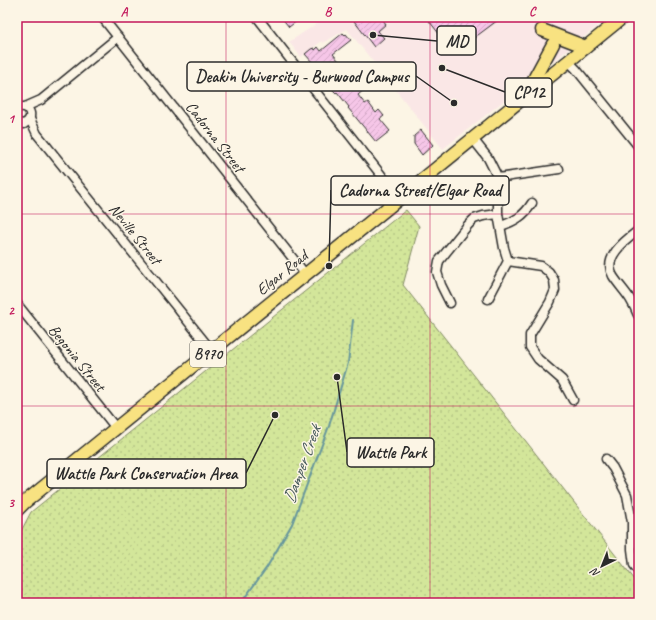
<svg xmlns="http://www.w3.org/2000/svg" width="656" height="620" viewBox="0 0 656 620" font-family="Caveat,sans-serif">
<style>
.built{fill:#fae7e6}
.park{fill:url(#park-dots);stroke:#7f8862}
.lines{fill:none;stroke-linecap:round;stroke-linejoin:round}
.stream{stroke:#66969c;stroke-width:2}
.building{fill:url(#building-hatch);stroke:#2b2b2b}
.street-casing{stroke:#2b2b2b;stroke-width:11}
.primary-casing{stroke:#2b2b2b;stroke-width:15}
.street{stroke:#fcf5e5;stroke-width:8}
.primary{stroke:#f8e281;stroke-width:12}
.grid{fill:none;stroke:#c2185b;stroke-width:1;stroke-opacity:0.55}
.labels{text-anchor:middle;dominant-baseline:central;stroke-width:3;stroke-linejoin:round;paint-order:stroke}
.shield{fill:#fcf5e5;stroke:#6a6863;stroke-width:1}
.shield-label{font-size:15px;font-weight:bold;fill:#2b2b2b}
.street-label{font-size:16px;fill:#2b2b2b;stroke:#fcf5e5}
.water-label{font-size:17px;font-style:italic;fill:#44585a;stroke:#fcf5e5}
.leader{fill:none;stroke:#2b2b2b;stroke-width:1.5}
.callout-dot{fill:#2b2b2b;stroke:#fcf5e5;stroke-width:1.5}
.callout{fill:#fcf5e5;stroke:#2b2b2b;stroke-width:1.5}
.callout-label{font-size:17px;text-anchor:middle;font-weight:bold;fill:#2b2b2b}
.neatline{fill:none;stroke:#c2185b;stroke-width:1.5}
.grid-label{font-size:13px;text-anchor:middle;font-weight:bold;fill:#c2185b}
</style>
<defs>
<pattern id="park-dots" width="8" height="8" patternUnits="userSpaceOnUse"><rect width="8" height="8" fill="#d3e69a"/><path d="M2 2h.1M6 6h.1" fill="none" stroke="#b5c585" stroke-width="1.8" stroke-linecap="round"/></pattern>
<pattern id="building-hatch" width="6" height="6" patternUnits="userSpaceOnUse"><rect width="6" height="6" fill="#f6c6e8"/><path d="M-1 1l2-2M0 6l6-6M5 7l2-2" fill="none" stroke="#d3aac7"/></pattern>
</defs>
<rect width="100%" height="100%" fill="#fcf5e5"/>
<filter id="ink" filterUnits="userSpaceOnUse"><feTurbulence type="fractalNoise" baseFrequency=".025" numOctaves="2"/><feDisplacementMap in="SourceGraphic" scale="8" xChannelSelector="R" yChannelSelector="G"/><feConvolveMatrix kernelMatrix="1 2 1 2 8 2 1 2 1" color-interpolation-filters="sRGB"/></filter>
<g filter="url(#ink)">
<path class="built" d="M 327,17 L 609,17 L 443,149 L 347,29 L 323,43 L 322,41 L 301,57 L 289,42 Z"/>
<path class="park" d="M 406,210 L 419,226 L 403,285 L 639,585 L 639,603 L 17,603 L 17,554 L 19,535 L 31,512 Z"/>
<g class="lines">
<path class="stream" d="M 241,603 L 267,567 L 292,524 L 329,426 L 348,363 L 353,320"/>
</g>
<g class="building">
<path d="M 281,17 L 295,17 L 298,20 L 289,27 Z"/>
<path d="M 351,17 L 381,17 L 386,24 L 378,31 L 384,38 L 374,47 Z"/>
<path d="M 426,17 L 502,17 L 454,53 Z"/>
<path d="M 343,33 L 345,35 L 346,34 L 351,40 L 333,54 L 344,67 L 350,62 L 354,67 L 356,65 L 361,72 L 359,73 L 364,79 L 361,82 L 366,88 L 358,95 L 365,104 L 368,102 L 376,113 L 379,110 L 384,116 L 380,119 L 390,131 L 376,142 L 348,108 L 349,107 L 337,92 L 336,93 L 331,88 L 326,82 L 327,79 L 305,54 L 311,49 L 314,48 L 315,50 L 318,47 L 321,51 Z"/>
<path d="M 421,130 L 433,145 L 422,155 L 414,144 L 414,136 Z"/>
</g>
<g class="lines">
<g class="street-casing">
<g id="street">
<path d="M 102,17 L 306,275"/>
<path d="M 257,17 L 400,199"/>
<path d="M 568,61 L 576,69 L 639,147"/>
<path d="M 25,107 L 41,100 L 118,37"/>
<path d="M 17,108 C 29,103 36,117 24,124 L 17,123"/>
<path d="M 30,119 L 37,134 L 212,351"/>
<path d="M 473,139 L 488,158 L 498,178 L 498,214 L 504,248 L 508,261 L 541,266 L 549,272 L 554,280 L 555,290 L 550,302 L 530,335 L 530,347 L 538,359 L 562,380 L 573,400"/>
<path d="M 498,178 L 559,169"/>
<path d="M 501,226 C 515,221 524,216 532,203"/>
<path d="M 488,299 L 508,261"/>
<path d="M 450,303 L 441,285 L 437,272 L 439,261 L 468,225 L 474,219 L 483,216 L 498,214"/>
<path d="M 17,304 L 116,428"/>
<path d="M 638,315 C 636,310 633,304 630,299 C 625,291 618,284 613,276 C 602,257 626,240 639,230"/>
<path d="M 606,459 L 613,468 L 627,495 L 632,522 L 632,549 L 634,565 L 639,571"/>
</g>
</g>
<g class="primary-casing">
<g id="primary">
<path d="M 542,30 L 586,47"/>
<path d="M 527,92 L 553,44"/>
<path d="M 17,510 L 25,502 L 623,17"/>
</g>
</g>
<use href="#street" class="street"/>
<use href="#primary" class="primary"/>
</g>
</g>
<path class="grid" d="M 226,17 L 226,603M 430,17 L 430,603M 17,214 L 639,214M 17,406 L 639,406"/>
<g class="labels">
<rect class="shield" x="190" y="341" width="36" height="26" rx="3"/>
<g class="shield-label">
<text x="208" y="354">B970</text>
</g>
<g class="street-label">
<text transform="translate(215 137) rotate(52)">Cadorna Street</text>
<text transform="translate(135 234) rotate(51)">Neville Street</text>
<text transform="translate(282 273) rotate(-39)">Elgar Road</text>
<text transform="translate(77 358) rotate(51)">Begonia Street</text>
</g>
<g class="water-label">
<text transform="translate(302 464) rotate(-70)">Damper Creek</text>
</g>
</g>
<path class="leader" d="M373 35L437 41M454 103L416 76M442 68L505 92M329 266L331 190M337 377L347 452M275 415L246 473"/>
<g class="callout-dot">
<circle cx="373" cy="35" r="4"/>
<circle cx="454" cy="103" r="4"/>
<circle cx="442" cy="68" r="4"/>
<circle cx="329" cy="266" r="4"/>
<circle cx="337" cy="377" r="4"/>
<circle cx="275" cy="415" r="4"/>
</g>
<g class="callout">
<rect x="437" y="26" width="39" height="29" rx="4"/>
<rect x="187" y="62" width="229" height="29" rx="4"/>
<rect x="505" y="78" width="47" height="29" rx="4"/>
<rect x="331" y="176" width="178" height="29" rx="4"/>
<rect x="347" y="438" width="87" height="29" rx="4"/>
<rect x="47" y="459" width="199" height="29" rx="4"/>
</g>
<g class="callout-label">
<text x="457" y="47">MD</text>
<text x="302" y="82">Deakin University - Burwood Campus</text>
<text x="529" y="98">CP12</text>
<text x="420" y="196">Cadorna Street/Elgar Road</text>
<text x="391" y="458">Wattle Park</text>
<text x="146" y="479">Wattle Park Conservation Area</text>
</g>
<rect width="656" height="620" fill="none" stroke="#fcf5e5" stroke-width="44"/>
<g transform="translate(602 566) rotate(223)" stroke="#fcf5e5" stroke-width="3" paint-order="stroke">
<path d="M0-3L7 15L0 10L-7 15Z" fill="#2b2b2b"/>
<text y="-6" font-size="11" font-weight="bold" text-anchor="middle" fill="#2b2b2b">N</text>
</g>
<rect x="22" y="22" width="612" height="576" class="neatline"/>
<g class="grid-label">
<text x="124" y="16">A</text>
<text x="328" y="16">B</text>
<text x="532" y="16">C</text>
<text x="11" y="123">1</text>
<text x="11" y="315">2</text>
<text x="11" y="507">3</text>
</g>
</svg>
